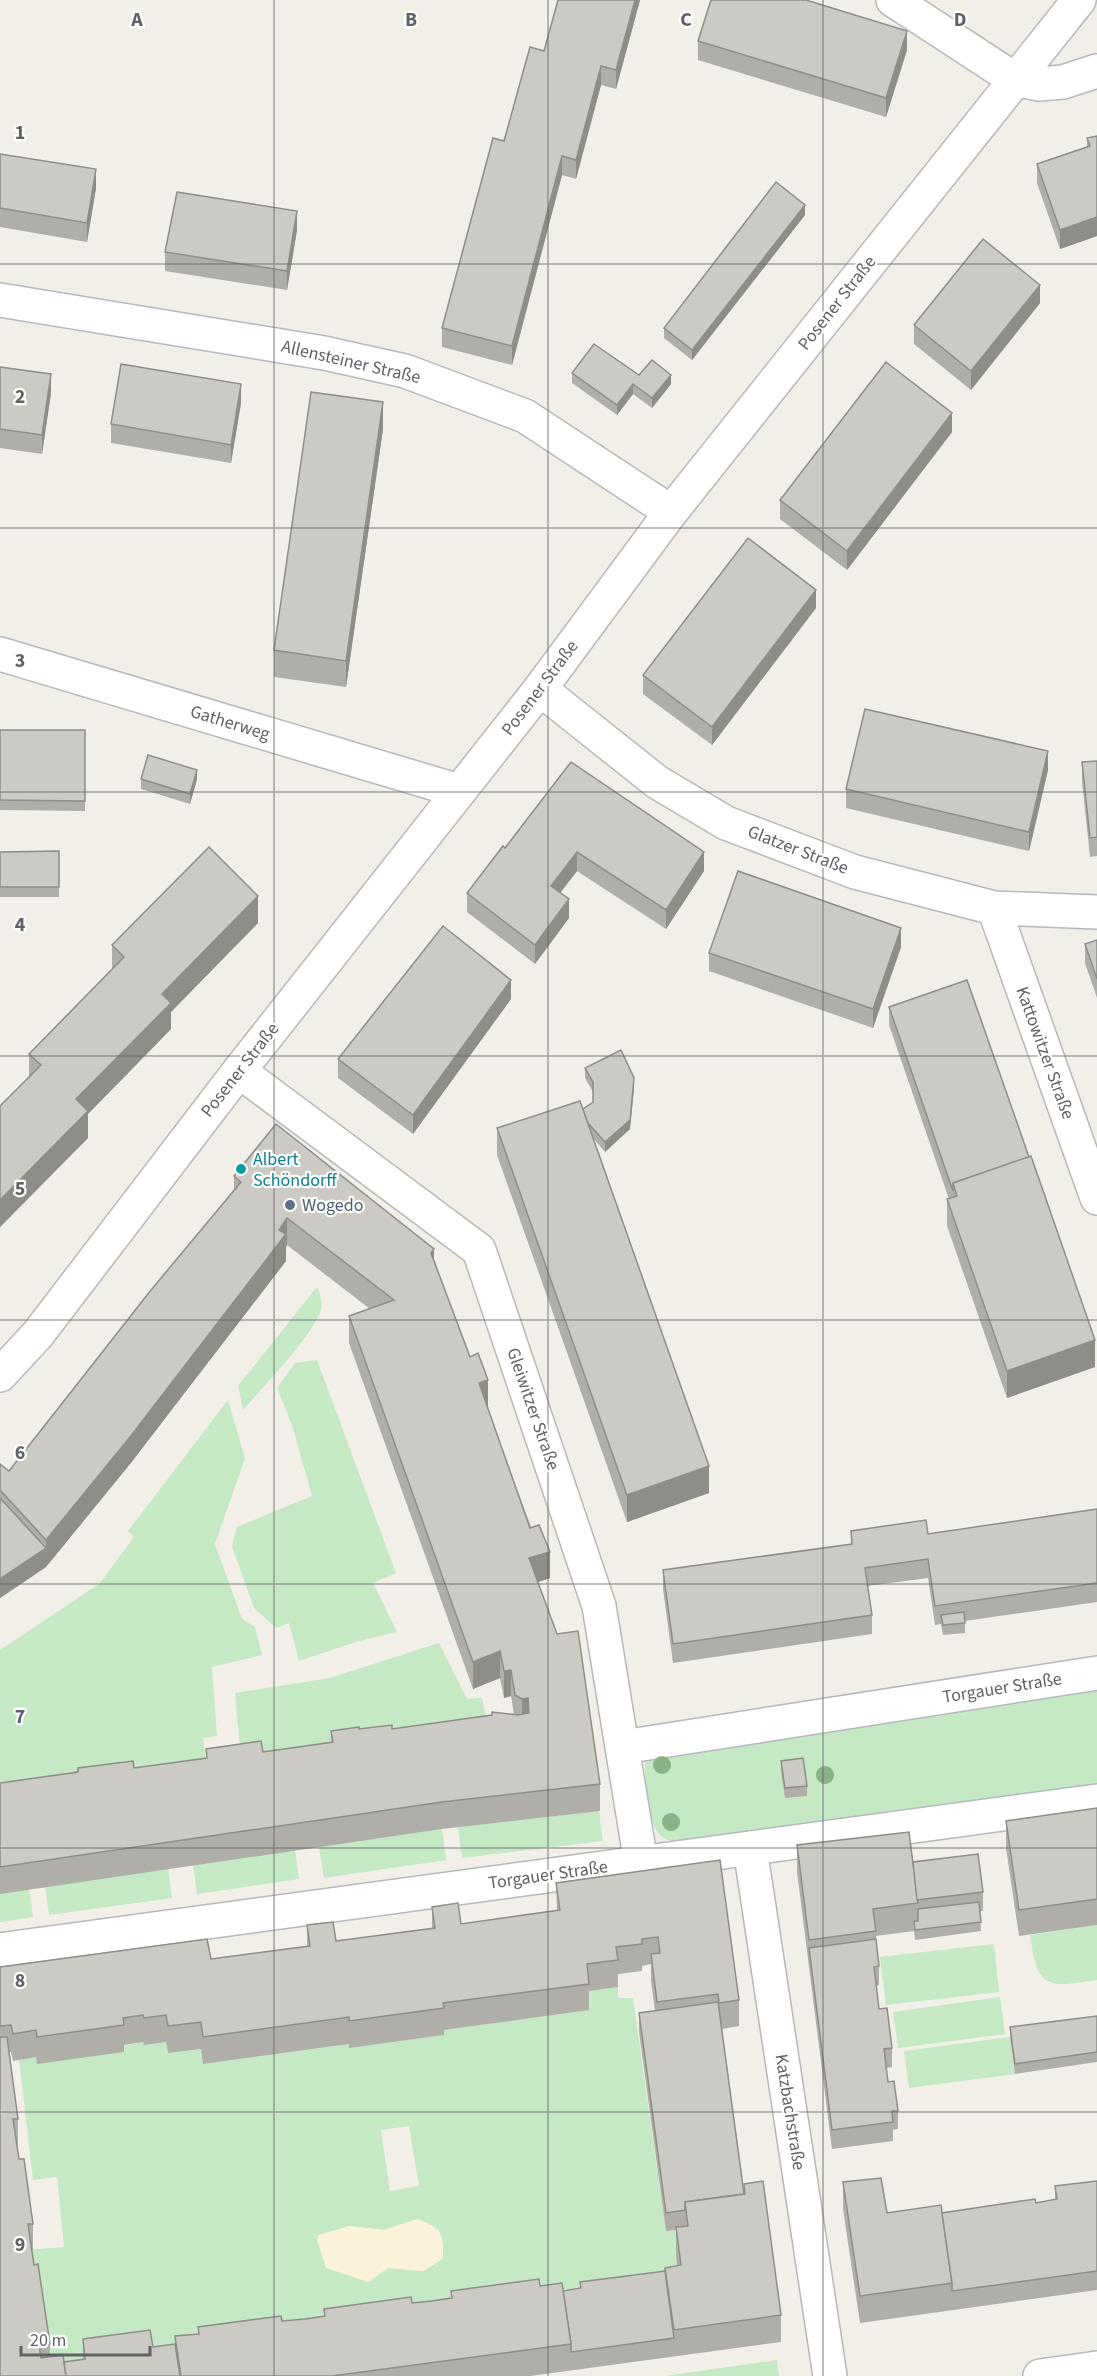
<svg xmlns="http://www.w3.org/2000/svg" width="1097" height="2376" viewBox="0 0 1097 2376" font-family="'Source Sans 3',sans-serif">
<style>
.green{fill:#c5e8c5;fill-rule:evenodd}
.sand{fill:#fbf3d9}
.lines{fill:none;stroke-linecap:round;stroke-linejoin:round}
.street-casing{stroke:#b5b8bc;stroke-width:36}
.secondary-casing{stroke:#b6babf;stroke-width:36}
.street{stroke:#fff;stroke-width:33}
.secondary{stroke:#fff;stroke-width:33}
.tree{fill:#89b387}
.wall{fill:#afaea9;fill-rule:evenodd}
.shaded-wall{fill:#8f8d8a}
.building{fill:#cccac5;stroke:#8f8d8a;stroke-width:1.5}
.grid{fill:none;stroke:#5f6368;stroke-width:1.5;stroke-opacity:0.55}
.culture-dot{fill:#0f9aa8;stroke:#fff;stroke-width:2}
.service-dot{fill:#5c6f8a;stroke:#fff;stroke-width:2}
.labels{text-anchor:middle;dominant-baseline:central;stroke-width:4.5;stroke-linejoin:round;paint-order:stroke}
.street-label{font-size:18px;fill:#5f6368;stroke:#fff}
.culture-label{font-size:18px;fill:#0d838f;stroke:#fff;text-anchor:start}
.service-label{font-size:18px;fill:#4e5e75;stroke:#fff;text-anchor:start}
.grid-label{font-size:20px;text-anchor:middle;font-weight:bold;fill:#5f6368;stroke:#fff;stroke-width:4.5;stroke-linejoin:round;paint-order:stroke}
</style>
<rect width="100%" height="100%" fill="#f1efe8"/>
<g class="green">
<path d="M 317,1287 C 320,1294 323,1303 321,1310 C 313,1335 262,1388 243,1410 L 238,1386 Z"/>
<path d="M 317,1360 L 396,1573 L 373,1583 L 397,1632 L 359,1641 L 299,1661 L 289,1623 L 276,1628 L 254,1608 L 232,1546 L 237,1527 L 312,1496 L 292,1425 L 277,1388 L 295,1363 Z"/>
<path d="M 228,1400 L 245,1458 L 215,1544 L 242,1619 L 255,1627 L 262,1655 L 212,1667 L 217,1736 L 203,1738 L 206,1763 L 0,1786 L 0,1650 L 100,1583 L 134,1537 L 128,1531 Z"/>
<path d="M 439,1643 L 467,1699 L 482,1698 L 489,1730 L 241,1758 L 235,1693 L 330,1678 Z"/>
<path d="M 1097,1691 L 1097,1787 L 679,1842 C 673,1841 665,1840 661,1836 C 647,1824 643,1775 646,1757 L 655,1752 Z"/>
<path d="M 599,1811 L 603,1841 L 462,1858 L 458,1827 Z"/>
<path d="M 442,1829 L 446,1860 L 324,1878 L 319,1847 Z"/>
<path d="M 295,1850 L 299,1879 L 197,1894 L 193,1864 Z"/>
<path d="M 168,1868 L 172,1898 L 49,1915 L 45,1885 Z"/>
<path d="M 29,1888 L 33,1917 L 0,1922 L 0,1893 Z"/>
<path d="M 1097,1925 L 1097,1980 C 1047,1988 1037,1989 1030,1935 Z"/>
<path d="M 994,1944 L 999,1992 L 886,2005 L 880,1957 Z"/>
<path d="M 618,1987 L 618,1998 L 633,1998 L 666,2231 L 685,2229 L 681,2292 L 85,2376 L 39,2376 L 28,2250 L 64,2247 L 57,2177 L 33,2180 L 19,2059 L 36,2057 L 37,2063 L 143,2042 L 144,2044 L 166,2042 L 168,2053 L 201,2049 L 203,2064 L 349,2044 L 350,2047 L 444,2035 L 443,2030 L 589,2010 L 587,1991 ZM 409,2126 L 419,2186 L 390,2191 L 381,2130 ZM 418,2219 L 439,2230 L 441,2260 L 422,2271 L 388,2268 L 370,2281 L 382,2230 Z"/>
<path d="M 1000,1997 L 1005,2034 L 898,2048 L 893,2012 Z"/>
<path d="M 1010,2037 L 1015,2074 L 909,2088 L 904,2051 Z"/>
<path d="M 777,2360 L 779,2376 L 666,2376 Z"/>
</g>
<path class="sand" d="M 418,2219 C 441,2228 444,2233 443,2258 L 424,2271 L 388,2268 L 368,2282 L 326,2268 L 317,2240 L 318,2235 L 349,2226 L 386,2230 Z"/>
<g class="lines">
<g class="street-casing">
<g id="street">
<path d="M 893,0 L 1014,79 L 1039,84 L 1063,82 L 1097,71"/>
<path d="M 0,300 L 324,353 L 405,371 L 525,416 L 671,512"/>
<path d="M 0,654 L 459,791"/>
<path d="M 540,689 L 657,782 L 726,823 L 855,872 L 994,908 L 1097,912"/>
<path d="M 994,908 L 1097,1198"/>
<path d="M 239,1071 L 479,1250 L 599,1606 L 641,1863"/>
<path d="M 0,1375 L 38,1334 L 239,1071 L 540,689 L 671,512 L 1079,0"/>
<path d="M 623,1747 L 1097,1673"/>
<path d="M 750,1848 L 830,2376"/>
<path d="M 0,1950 L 1097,1801"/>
</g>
</g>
<g class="secondary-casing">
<path id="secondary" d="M 1040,2376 L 1097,2368"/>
</g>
<use href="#street" class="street"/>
<use href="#secondary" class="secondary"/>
</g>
<g class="tree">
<circle cx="662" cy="1765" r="9"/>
<circle cx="825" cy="1775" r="9"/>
<circle cx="671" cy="1822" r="9"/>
</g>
<g class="wall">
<path d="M 558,0 L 640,0 L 616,89 L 601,85 L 576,179 L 562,175 L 512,365 L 442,347 L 442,328 L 504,141 L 544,51 Z"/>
<path d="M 698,41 L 907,50 L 886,117 L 698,60 Z"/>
<path d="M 1097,136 L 1097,236 L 1060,249 L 1037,183 L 1037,164 L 1087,147 L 1087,138 Z"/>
<path d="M 0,154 L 96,188 L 87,242 L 0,227 Z"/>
<path d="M 805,215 L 692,360 L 664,338 L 664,328 Z"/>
<path d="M 297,230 L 287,290 L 165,271 L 165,252 Z"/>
<path d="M 1040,303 L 971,390 L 914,344 L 914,325 Z"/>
<path d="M 0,367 L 51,393 L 42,454 L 0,448 Z"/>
<path d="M 572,373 L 639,375 L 671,384 L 652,408 L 633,394 L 617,415 L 572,383 Z"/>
<path d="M 241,403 L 231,463 L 111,443 L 111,424 Z"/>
<path d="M 383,429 L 346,687 L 274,677 L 274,650 Z"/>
<path d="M 952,432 L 847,570 L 780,519 L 780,500 Z"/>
<path d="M 816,608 L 712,745 L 643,694 L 643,675 Z"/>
<path d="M 0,730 L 85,730 L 85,811 L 0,810 Z"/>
<path d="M 1097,761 L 1097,856 L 1090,857 L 1082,781 L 1082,762 Z"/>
<path d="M 571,762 L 704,871 L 666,929 L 577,871 L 560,893 L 569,918 L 535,964 L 467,912 L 467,893 L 505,848 Z"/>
<path d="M 1048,770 L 1029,851 L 846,808 L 846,789 Z"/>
<path d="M 141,779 L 197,779 L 190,804 L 141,789 Z"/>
<path d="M 59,851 L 59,897 L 0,897 L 0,852 Z"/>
<path d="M 258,923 L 171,1012 L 171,1029 L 88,1114 L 88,1138 L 0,1227 L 0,1106 L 29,1077 L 29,1054 L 112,969 L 112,945 Z"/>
<path d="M 1097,940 L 1097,998 L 1085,963 L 1085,944 Z"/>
<path d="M 901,947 L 873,1028 L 709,971 L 709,953 Z"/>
<path d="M 511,999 L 413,1134 L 338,1078 L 338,1059 Z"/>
<path d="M 889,1007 L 1095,1367 L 1007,1398 L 947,1226 L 947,1199 L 949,1199 L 889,1025 Z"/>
<path d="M 585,1068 L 634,1088 L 630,1129 L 605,1152 L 593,1138 L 709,1493 L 627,1522 L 497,1155 L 497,1128 L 583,1109 L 593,1102 L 593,1092 L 585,1078 Z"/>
<path d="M 234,1176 L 434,1261 L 488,1407 L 487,1408 L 550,1578 L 538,1582 L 600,1784 L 600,1811 L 442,1829 L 0,1894 L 0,1783 L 78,1772 L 78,1768 L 134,1768 L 206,1758 L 206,1749 L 263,1752 L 331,1742 L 331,1731 L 359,1729 L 392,1729 L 514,1715 L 511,1696 L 504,1698 L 500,1678 L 473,1689 L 349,1343 L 349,1316 L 370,1309 L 287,1245 L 286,1247 L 286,1261 L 130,1464 L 46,1567 L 0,1598 L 0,1464 L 9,1471 L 234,1190 Z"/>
<path d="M 1097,1509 L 1097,1602 L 965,1621 L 965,1633 L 943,1635 L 941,1624 L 935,1625 L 928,1578 L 868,1586 L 872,1615 L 872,1634 L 673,1663 L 663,1589 L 663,1570 L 851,1544 L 851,1531 L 928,1534 Z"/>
<path d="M 781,1761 L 807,1786 L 807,1796 L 785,1798 L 781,1771 Z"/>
<path d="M 1097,1808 L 1097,1925 L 1019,1936 L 1006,1848 L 1006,1821 Z"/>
<path d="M 797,1845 L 913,1862 L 983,1892 L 983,1911 L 980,1911 L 981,1931 L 915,1940 L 914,1931 L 876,1936 L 879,1966 L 879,1985 L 876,1986 L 879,2009 L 892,2048 L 892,2067 L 886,2068 L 888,2082 L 898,2111 L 898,2129 L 893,2130 L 893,2141 L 832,2149 L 797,1872 Z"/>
<path d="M 720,1860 L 739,2000 L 739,2026 L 722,2029 L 744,2191 L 744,2184 L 781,2315 L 781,2342 L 530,2376 L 0,2376 L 0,1967 L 211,1959 L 307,1946 L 307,1925 L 336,1941 L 432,1928 L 432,1907 L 461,1924 L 557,1910 L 556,1883 ZM 651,1964 L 651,1981 L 655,2011 L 639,2013 L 639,2032 L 666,2231 L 676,2230 L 676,2254 L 677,2266 L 665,2268 L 665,2274 L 580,2282 L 580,2289 L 563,2291 L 540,2286 L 451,2291 L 451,2298 L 412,2303 L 324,2309 L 324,2316 L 305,2319 L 282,2321 L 198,2327 L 198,2334 L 175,2336 L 175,2344 L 153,2347 L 83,2339 L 83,2360 L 64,2362 L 50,2356 L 50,2344 L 34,2265 L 32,2250 L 33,2250 L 33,2224 L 19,2159 L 17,2146 L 18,2146 L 18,2119 L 9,2052 L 11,2052 L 13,2061 L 36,2057 L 37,2064 L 124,2052 L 124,2045 L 143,2042 L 144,2045 L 166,2042 L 168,2053 L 201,2049 L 203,2064 L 349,2044 L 349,2048 L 444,2035 L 444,2030 L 589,2010 L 589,1991 L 618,1987 L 618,1974 L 642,1971 L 642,1966 Z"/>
<path d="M 1097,2016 L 1097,2062 L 1015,2074 L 1010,2037 L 1010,2027 Z"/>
<path d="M 1097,2181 L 1097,2290 L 860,2323 L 843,2209 L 843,2182 L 887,2213 L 942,2213 L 1055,2200 L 1055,2186 Z"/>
</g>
<g class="shaded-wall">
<path d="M 635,0 L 640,0 L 616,89 L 616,70 Z"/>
<path d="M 907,31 L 907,50 L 886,117 L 886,98 Z"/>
<path d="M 601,66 L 601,85 L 576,179 L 576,160 Z"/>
<path d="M 562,156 L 562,175 L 512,365 L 512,346 Z"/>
<path d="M 96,169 L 96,188 L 87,242 L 87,223 Z"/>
<path d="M 805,205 L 805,215 L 692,360 L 692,350 Z"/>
<path d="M 297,211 L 297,230 L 287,290 L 287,271 Z"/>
<path d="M 1097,217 L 1097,236 L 1060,249 L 1060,230 Z"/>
<path d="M 1040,285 L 1040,303 L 971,390 L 971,371 Z"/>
<path d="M 51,374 L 51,393 L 42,454 L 42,435 Z"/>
<path d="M 671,375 L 671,384 L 652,408 L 652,398 Z"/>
<path d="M 241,384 L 241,403 L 231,463 L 231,445 Z"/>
<path d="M 633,384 L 633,394 L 617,415 L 617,405 Z"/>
<path d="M 383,402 L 383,429 L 346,687 L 346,661 Z"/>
<path d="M 952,413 L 952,432 L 847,570 L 847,551 Z"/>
<path d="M 816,590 L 816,608 L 712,745 L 712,727 Z"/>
<path d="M 1048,751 L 1048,770 L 1029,851 L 1029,832 Z"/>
<path d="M 197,770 L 197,779 L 190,804 L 190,794 Z"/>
<path d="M 577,852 L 577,871 L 551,905 L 551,886 Z"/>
<path d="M 704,852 L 704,871 L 666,929 L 666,910 Z"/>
<path d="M 258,896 L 258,923 L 171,1012 L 171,1029 L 88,1114 L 88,1138 L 0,1227 L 0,1200 L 76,1099 L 162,994 Z"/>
<path d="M 569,899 L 569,918 L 535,964 L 535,945 Z"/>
<path d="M 901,928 L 901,947 L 873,1028 L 873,1009 Z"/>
<path d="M 511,980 L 511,999 L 413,1134 L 413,1115 Z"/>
<path d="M 634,1078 L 634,1088 L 630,1129 L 605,1152 L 605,1142 Z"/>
<path d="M 287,1218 L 287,1245 L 286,1247 L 286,1261 L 130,1464 L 46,1567 L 0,1598 L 0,1579 L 46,1548 L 46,1540 Z"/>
<path d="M 434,1249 L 434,1276 L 431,1253 Z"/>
<path d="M 1095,1340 L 1095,1367 L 1007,1398 L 1007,1371 Z"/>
<path d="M 488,1380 L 488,1407 L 479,1410 L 479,1383 Z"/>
<path d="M 709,1466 L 709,1493 L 627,1522 L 627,1495 Z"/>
<path d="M 550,1552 L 550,1578 L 529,1585 L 529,1558 Z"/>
<path d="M 500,1651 L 500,1678 L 473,1689 L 473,1662 Z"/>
<path d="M 511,1670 L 511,1696 L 504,1698 L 504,1671 Z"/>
<path d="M 528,1698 L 528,1725 L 522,1726 L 522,1699 Z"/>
</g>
<g class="building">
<path d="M 558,0 L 635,0 L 616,70 L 601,66 L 576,160 L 562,156 L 512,346 L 442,328 L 493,138 L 504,141 L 530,47 L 544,51 Z"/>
<path d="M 711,0 L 806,0 L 907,31 L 886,98 L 698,41 Z"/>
<path d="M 1097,136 L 1097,217 L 1060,230 L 1037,164 L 1090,146 L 1087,138 Z"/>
<path d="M 0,154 L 96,169 L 87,223 L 0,208 Z"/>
<path d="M 776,182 L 805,205 L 692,350 L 664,328 Z"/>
<path d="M 177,192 L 297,211 L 287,271 L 165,252 Z"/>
<path d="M 983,239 L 1040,285 L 971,371 L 914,325 Z"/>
<path d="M 594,344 L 639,375 L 652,360 L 671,375 L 652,398 L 633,384 L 617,405 L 572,373 Z"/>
<path d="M 886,362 L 952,413 L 847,551 L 780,500 Z"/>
<path d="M 121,364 L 241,384 L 231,445 L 111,424 Z"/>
<path d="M 0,367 L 51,374 L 42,435 L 0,429 Z"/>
<path d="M 311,392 L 383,402 L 346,661 L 274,650 Z"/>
<path d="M 748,538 L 816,590 L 712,727 L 643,675 Z"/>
<path d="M 865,709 L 1048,751 L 1029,832 L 846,789 Z"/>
<path d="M 0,730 L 85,730 L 85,801 L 0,800 Z"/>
<path d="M 148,755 L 197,770 L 190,794 L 141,779 Z"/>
<path d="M 1097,761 L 1097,837 L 1090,838 L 1082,762 Z"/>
<path d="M 571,762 L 704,852 L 666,910 L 577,852 L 551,886 L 569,899 L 535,945 L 467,893 L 503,846 L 505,848 Z"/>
<path d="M 209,847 L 258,896 L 162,994 L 171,1003 L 76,1099 L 88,1111 L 0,1200 L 0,1106 L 41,1065 L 29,1054 L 124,957 L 112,945 Z"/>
<path d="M 59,851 L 59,887 L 0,887 L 0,852 Z"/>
<path d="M 738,871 L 901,928 L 873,1009 L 709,953 Z"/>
<path d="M 443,926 L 511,980 L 413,1115 L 338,1059 Z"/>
<path d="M 1097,940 L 1097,979 L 1085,944 Z"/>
<path d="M 967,980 L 1029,1157 L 953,1183 L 953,1191 L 889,1007 Z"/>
<path d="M 621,1050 L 634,1078 L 630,1120 L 605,1142 L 587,1122 L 583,1109 L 593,1102 L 593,1082 L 585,1068 Z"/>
<path d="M 580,1101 L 709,1466 L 627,1495 L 497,1128 Z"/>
<path d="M 276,1124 L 434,1249 L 431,1253 L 470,1357 L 478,1353 L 488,1380 L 479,1383 L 530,1528 L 539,1525 L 550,1552 L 529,1558 L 557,1634 L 578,1631 L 600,1784 L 442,1802 L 0,1867 L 0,1783 L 78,1772 L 78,1768 L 133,1761 L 134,1768 L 207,1758 L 206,1749 L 261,1741 L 263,1752 L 333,1742 L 331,1731 L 359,1727 L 359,1729 L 392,1725 L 392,1729 L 492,1715 L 492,1712 L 518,1715 L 529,1713 L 528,1698 L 522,1699 L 515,1695 L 511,1670 L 504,1671 L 500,1651 L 473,1662 L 349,1316 L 394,1300 L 287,1218 L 279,1230 L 286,1234 L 130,1437 L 46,1540 L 0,1490 L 0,1464 L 9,1471 L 151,1290 L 241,1182 L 234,1176 Z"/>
<path d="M 1031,1156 L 1095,1340 L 1007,1371 L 947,1199 L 957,1196 L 953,1183 Z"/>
<path d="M 0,1498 L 46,1548 L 0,1579 Z"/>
<path d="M 1097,1509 L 1097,1583 L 935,1606 L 928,1559 L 865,1568 L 872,1615 L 673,1644 L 663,1570 L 852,1544 L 851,1531 L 926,1520 L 928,1534 Z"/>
<path d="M 964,1612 L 965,1623 L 943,1625 L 941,1615 Z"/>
<path d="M 803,1758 L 807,1786 L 785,1788 L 781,1761 Z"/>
<path d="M 1097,1808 L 1097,1899 L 1019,1910 L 1006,1821 Z"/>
<path d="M 909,1832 L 918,1903 L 873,1909 L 876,1931 L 809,1940 L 797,1845 Z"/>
<path d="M 978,1854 L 983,1892 L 917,1900 L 913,1862 Z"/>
<path d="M 720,1860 L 739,2000 L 719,2003 L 718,1994 L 657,2002 L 651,1954 L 660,1953 L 658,1937 L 642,1939 L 642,1944 L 616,1947 L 618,1960 L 587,1964 L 589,1984 L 443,2003 L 444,2008 L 349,2021 L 349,2017 L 203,2037 L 201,2022 L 168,2026 L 166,2015 L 144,2018 L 143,2015 L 123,2018 L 124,2025 L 37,2037 L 36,2030 L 13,2034 L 11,2025 L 0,2026 L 0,1967 L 207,1939 L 211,1959 L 310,1946 L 307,1925 L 333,1922 L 336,1941 L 435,1928 L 432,1907 L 458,1903 L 461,1924 L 560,1910 L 556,1883 Z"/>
<path d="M 979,1902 L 981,1922 L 915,1930 L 914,1921 L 918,1921 L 918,1909 Z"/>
<path d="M 876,1939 L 879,1966 L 874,1967 L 879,2009 L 887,2008 L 892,2048 L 884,2049 L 888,2082 L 894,2081 L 898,2111 L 892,2111 L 893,2122 L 832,2130 L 809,1948 Z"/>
<path d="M 718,2002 L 744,2194 L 685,2202 L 685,2210 L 666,2213 L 639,2013 Z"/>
<path d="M 1097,2016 L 1097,2052 L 1015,2064 L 1010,2027 Z"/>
<path d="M 0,2037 L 7,2037 L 18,2119 L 13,2119 L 19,2159 L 24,2159 L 33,2224 L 28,2224 L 34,2265 L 38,2264 L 50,2344 L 39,2346 L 41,2358 L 63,2355 L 66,2376 L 0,2376 Z"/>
<path d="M 881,2178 L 887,2213 L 941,2205 L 952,2283 L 860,2296 L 843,2182 Z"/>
<path d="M 763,2181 L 781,2315 L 674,2330 L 665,2268 L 681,2265 L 676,2227 L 688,2226 L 685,2202 L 745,2194 L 744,2184 Z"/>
<path d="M 1097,2181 L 1097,2271 L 952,2291 L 952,2283 L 942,2213 L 1035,2199 L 1036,2203 L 1057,2199 L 1055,2186 Z"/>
<path d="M 665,2271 L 674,2338 L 571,2352 L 571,2344 L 563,2291 L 581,2288 L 580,2282 Z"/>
<path d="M 539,2279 L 540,2286 L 562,2283 L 571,2344 L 332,2376 L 181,2376 L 175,2336 L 199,2334 L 198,2327 L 281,2316 L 282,2321 L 305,2319 L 325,2316 L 324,2309 L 411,2297 L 412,2303 L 432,2301 L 452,2298 L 451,2291 Z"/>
<path d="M 150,2330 L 153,2347 L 175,2344 L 180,2376 L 66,2376 L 64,2362 L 85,2359 L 83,2339 Z"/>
</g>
<path class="grid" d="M 274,0 L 274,2376M 548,0 L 548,2376M 823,0 L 823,2376M 0,264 L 1097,264M 0,528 L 1097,528M 0,792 L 1097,792M 0,1056 L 1097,1056M 0,1320 L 1097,1320M 0,1584 L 1097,1584M 0,1848 L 1097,1848M 0,2112 L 1097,2112"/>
<circle class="culture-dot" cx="241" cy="1169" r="6"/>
<circle class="service-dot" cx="290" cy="1205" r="6"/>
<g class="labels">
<g class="street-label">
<text transform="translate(837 303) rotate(-52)">Posener Straße</text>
<text transform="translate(351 362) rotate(13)">Allensteiner Straße</text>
<text transform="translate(540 688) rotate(-53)">Posener Straße</text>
<text transform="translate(230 723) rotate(17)">Gatherweg</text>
<text transform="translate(798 850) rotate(21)">Glatzer Straße</text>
<text transform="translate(1045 1053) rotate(70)">Kattowitzer Straße</text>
<text transform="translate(240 1070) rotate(-52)">Posener Straße</text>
<text transform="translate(533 1409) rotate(71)">Gleiwitzer Straße</text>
<text transform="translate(1002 1688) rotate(-9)">Torgauer Straße</text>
<text transform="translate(548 1875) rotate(-8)">Torgauer Straße</text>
<text transform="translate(790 2112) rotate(81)">Katzbachstraße</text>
</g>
<g class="culture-label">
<text x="253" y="1159">Albert<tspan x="253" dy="21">Schöndorff</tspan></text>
</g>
<g class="service-label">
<text x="302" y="1205">Wogedo</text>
</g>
</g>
<g class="grid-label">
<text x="137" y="26">A</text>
<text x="411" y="26">B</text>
<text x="686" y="26">C</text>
<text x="960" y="26">D</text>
<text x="20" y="139">1</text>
<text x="20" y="403">2</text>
<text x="20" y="667">3</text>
<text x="20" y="931">4</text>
<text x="20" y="1195">5</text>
<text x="20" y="1459">6</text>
<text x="20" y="1723">7</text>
<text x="20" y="1987">8</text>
<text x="20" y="2251">9</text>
</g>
<path d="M21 2346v9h129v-9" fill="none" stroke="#5f6368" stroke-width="3"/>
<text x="30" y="2346" font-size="18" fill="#5f6368" stroke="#ffffff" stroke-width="4.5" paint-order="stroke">20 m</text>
</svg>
